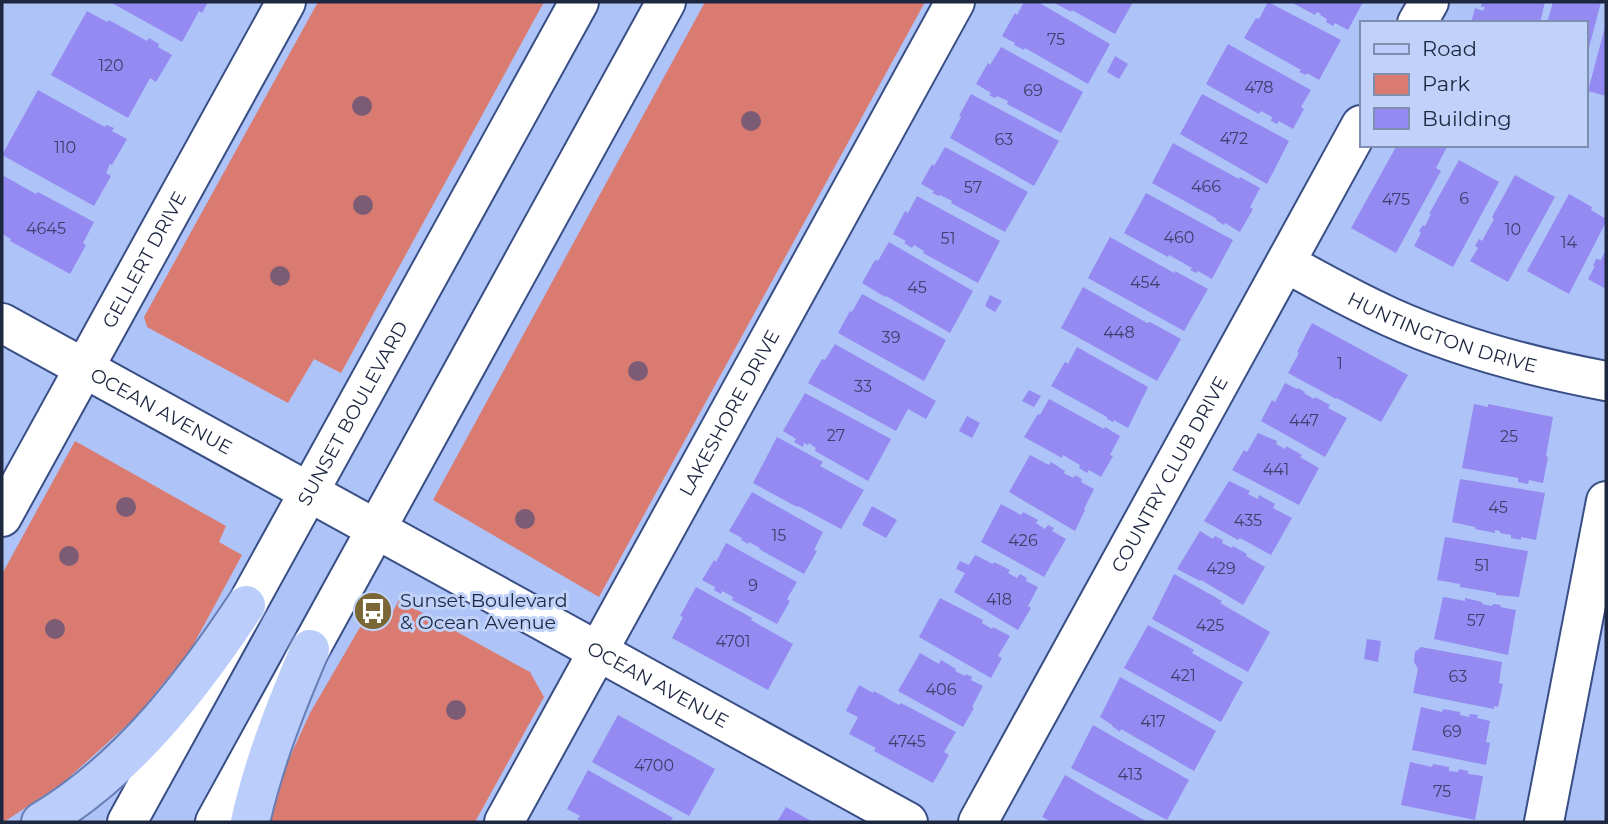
<svg xmlns="http://www.w3.org/2000/svg" width="1608" height="824" viewBox="0 0 1608 824" font-family="Montserrat,sans-serif">
<style>
.green{fill:#da7b72}
.building{fill:#948af1}
.lines{fill:none;stroke-linecap:round;stroke-linejoin:round}
.minor-casing{stroke:#384e85;stroke-width:42}
.tertiary-casing{stroke:#384e85;stroke-width:42}
.secondary-casing{stroke:#384e85;stroke-width:42}
.primary-casing{stroke:#667db6;stroke-width:42}
.minor{stroke:#fff;stroke-width:38}
.tertiary{stroke:#fff;stroke-width:38}
.secondary{stroke:#fff;stroke-width:38}
.primary{stroke:#bbcdfa;stroke-width:38}
.tree{fill:#7c5c75}
.labels{text-anchor:middle;dominant-baseline:central;stroke-width:6;stroke-linejoin:round;paint-order:stroke}
.number-label{font-size:16px;fill:#3b406c}
.street-label{font-size:19px;fill:#1d2740;stroke:#c0d2f9}
.poi-label{font-size:19px;fill:#1d2740;stroke:#c0d2f9;text-anchor:start}
</style>
<rect width="100%" height="100%" fill="#aec4f8"/>
<g class="green">
<path d="M 318,2 L 544,2 L 341,373 L 314,359 L 288,403 L 147,327 L 144,317 Z"/>
<path d="M 705,2 L 925,2 L 599,597 L 433,500 Z"/>
<path d="M 75,441 L 226,526 L 219,542 L 242,555 L 191,649 L 137,716 L 64,782 L 4,822 L 2,822 L 2,574 Z"/>
<path d="M 399,600 L 530,672 L 544,697 L 475,822 L 269,822 L 288,761 L 310,713 L 374,603 L 392,613 Z"/>
</g>
<g class="building">
<path d="M 110,2 L 208,2 L 202,13 L 199,11 L 182,42 Z"/>
<path d="M 1024,2 L 1038,2 L 1110,44 L 1088,84 L 1025,48 L 1024,50 L 1014,45 L 1015,43 L 1002,36 L 1015,13 L 1017,15 Z"/>
<path d="M 1053,2 L 1133,2 L 1115,34 L 1072,10 L 1071,12 Z"/>
<path d="M 1268,2 L 1341,40 L 1319,80 L 1307,73 L 1306,75 L 1299,72 L 1301,70 L 1244,38 L 1256,18 L 1259,19 Z"/>
<path d="M 1291,2 L 1363,2 L 1348,30 L 1335,23 L 1333,26 L 1326,22 L 1327,19 L 1320,15 L 1321,14 L 1317,12 L 1315,15 Z"/>
<path d="M 1482,2 L 1545,2 L 1540,23 L 1471,23 L 1475,8 L 1483,11 L 1485,7 L 1481,7 Z"/>
<path d="M 1553,2 L 1601,2 L 1586,59 L 1585,23 L 1547,23 Z"/>
<path d="M 87,11 L 107,22 L 109,20 L 147,41 L 149,38 L 159,44 L 158,47 L 172,55 L 156,82 L 150,78 L 128,118 L 51,75 Z"/>
<path d="M 1605,27 L 1606,27 L 1606,96 L 1588,91 Z"/>
<path d="M 1228,44 L 1311,90 L 1301,107 L 1304,109 L 1293,129 L 1279,121 L 1277,124 L 1271,121 L 1272,117 L 1261,111 L 1259,114 L 1206,84 Z"/>
<path d="M 1001,47 L 1083,92 L 1061,133 L 1007,104 L 1008,101 L 997,96 L 995,98 L 989,95 L 991,93 L 976,84 L 988,63 L 990,65 Z"/>
<path d="M 1115,56 L 1128,64 L 1119,79 L 1107,72 Z"/>
<path d="M 38,90 L 105,127 L 106,125 L 114,128 L 112,131 L 127,139 L 112,165 L 110,164 L 106,173 L 111,176 L 94,206 L 2,155 Z"/>
<path d="M 971,94 L 1059,141 L 1034,186 L 950,138 L 961,117 L 959,116 Z"/>
<path d="M 1202,94 L 1289,141 L 1267,184 L 1180,134 Z"/>
<path d="M 1173,143 L 1239,179 L 1240,177 L 1260,188 L 1250,207 L 1253,209 L 1240,232 L 1225,223 L 1224,225 L 1216,220 L 1217,219 L 1152,183 Z"/>
<path d="M 1397,145 L 1448,145 L 1436,168 L 1441,171 L 1396,253 L 1351,228 Z"/>
<path d="M 945,147 L 1028,192 L 1005,232 L 951,203 L 952,201 L 940,195 L 939,196 L 932,193 L 934,191 L 921,184 L 932,164 L 934,166 Z"/>
<path d="M 1459,160 L 1499,182 L 1453,267 L 1414,246 L 1421,233 L 1419,231 L 1423,225 L 1425,226 L 1431,214 L 1429,214 Z"/>
<path d="M 2,175 L 36,194 L 38,192 L 94,222 L 83,243 L 86,245 L 70,274 L 10,241 L 11,239 L 2,234 Z"/>
<path d="M 1515,175 L 1555,197 L 1508,282 L 1470,261 L 1478,248 L 1475,246 L 1479,239 L 1482,241 L 1494,219 L 1492,217 Z"/>
<path d="M 1146,193 L 1233,240 L 1212,279 L 1198,271 L 1196,273 L 1190,270 L 1192,268 L 1169,255 L 1168,257 L 1124,233 Z"/>
<path d="M 1569,194 L 1592,207 L 1591,210 L 1606,219 L 1606,222 L 1569,294 L 1527,271 Z"/>
<path d="M 917,196 L 1000,241 L 978,283 L 923,253 L 924,251 L 914,245 L 912,248 L 904,243 L 906,241 L 893,234 L 905,211 L 908,213 Z"/>
<path d="M 1110,237 L 1174,273 L 1175,271 L 1208,289 L 1184,331 L 1088,278 Z"/>
<path d="M 889,242 L 973,291 L 950,333 L 886,296 L 885,297 L 862,283 L 875,260 L 878,261 Z"/>
<path d="M 1606,249 L 1606,289 L 1588,279 L 1595,266 L 1593,266 L 1596,259 L 1601,260 Z"/>
<path d="M 1083,287 L 1147,323 L 1150,322 L 1181,339 L 1157,381 L 1061,328 Z"/>
<path d="M 862,294 L 946,340 L 924,381 L 838,333 L 850,311 L 852,312 Z"/>
<path d="M 990,295 L 1002,301 L 995,312 L 985,306 Z"/>
<path d="M 1312,323 L 1408,375 L 1381,422 L 1337,398 L 1336,399 L 1288,373 L 1299,353 L 1297,352 Z"/>
<path d="M 835,344 L 936,401 L 926,419 L 908,409 L 896,431 L 808,383 L 822,359 L 825,360 Z"/>
<path d="M 1077,347 L 1148,387 L 1128,428 L 1114,420 L 1113,422 L 1107,419 L 1107,417 L 1051,386 L 1065,362 L 1068,364 Z"/>
<path d="M 1285,383 L 1297,389 L 1298,388 L 1305,392 L 1304,393 L 1314,399 L 1315,397 L 1330,405 L 1328,408 L 1347,418 L 1325,457 L 1261,421 L 1272,400 L 1275,402 Z"/>
<path d="M 1029,390 L 1041,396 L 1034,407 L 1022,401 Z"/>
<path d="M 805,393 L 891,439 L 868,481 L 815,451 L 816,448 L 809,443 L 808,445 L 804,443 L 803,447 L 794,442 L 796,439 L 783,431 Z"/>
<path d="M 1049,399 L 1104,429 L 1105,427 L 1120,436 L 1110,455 L 1113,456 L 1101,477 L 1089,470 L 1087,473 L 1079,468 L 1080,465 L 1063,455 L 1062,458 L 1024,437 L 1038,414 L 1040,415 Z"/>
<path d="M 1474,404 L 1488,407 L 1488,404 L 1553,417 L 1546,456 L 1548,457 L 1543,483 L 1529,480 L 1528,484 L 1518,482 L 1518,478 L 1462,468 Z"/>
<path d="M 967,416 L 980,423 L 972,438 L 959,431 Z"/>
<path d="M 1258,433 L 1277,441 L 1276,444 L 1285,449 L 1286,446 L 1302,455 L 1300,457 L 1319,468 L 1299,505 L 1232,470 L 1244,450 L 1247,452 Z"/>
<path d="M 777,437 L 823,462 L 820,466 L 864,490 L 841,529 L 798,506 L 797,507 L 753,483 Z"/>
<path d="M 1030,455 L 1049,465 L 1051,462 L 1065,471 L 1064,473 L 1065,474 L 1074,478 L 1075,475 L 1082,479 L 1081,482 L 1094,489 L 1084,509 L 1085,510 L 1075,531 L 1009,492 Z"/>
<path d="M 1460,479 L 1545,493 L 1536,540 L 1521,537 L 1521,540 L 1511,538 L 1511,535 L 1500,533 L 1500,531 L 1495,530 L 1495,533 L 1475,529 L 1475,527 L 1452,522 Z"/>
<path d="M 1229,481 L 1250,491 L 1248,494 L 1258,499 L 1259,495 L 1275,504 L 1273,508 L 1292,518 L 1271,555 L 1240,538 L 1238,540 L 1204,521 Z"/>
<path d="M 752,492 L 823,532 L 814,550 L 817,551 L 804,574 L 759,549 L 760,548 L 749,542 L 748,544 L 741,540 L 742,538 L 729,531 Z"/>
<path d="M 1001,504 L 1021,515 L 1023,512 L 1038,520 L 1036,523 L 1045,529 L 1048,525 L 1054,528 L 1052,531 L 1066,539 L 1044,577 L 981,542 Z"/>
<path d="M 872,506 L 897,520 L 886,538 L 862,525 Z"/>
<path d="M 1200,531 L 1213,539 L 1215,536 L 1223,540 L 1222,543 L 1232,548 L 1233,546 L 1247,554 L 1246,556 L 1265,567 L 1243,605 L 1201,580 L 1200,581 L 1177,569 Z"/>
<path d="M 1445,537 L 1528,551 L 1519,597 L 1496,595 L 1496,593 L 1460,587 L 1460,584 L 1437,580 Z"/>
<path d="M 726,543 L 797,582 L 787,599 L 790,601 L 777,624 L 732,600 L 733,597 L 722,591 L 721,594 L 714,590 L 715,587 L 702,580 L 714,560 L 716,562 Z"/>
<path d="M 975,555 L 993,564 L 994,562 L 1010,570 L 1008,573 L 1017,578 L 1020,574 L 1027,578 L 1026,581 L 1038,587 L 1028,606 L 1031,608 L 1018,630 L 954,592 L 965,573 L 956,569 L 960,561 L 969,565 Z"/>
<path d="M 1174,574 L 1222,601 L 1220,603 L 1270,632 L 1248,672 L 1152,619 Z"/>
<path d="M 696,587 L 752,618 L 751,620 L 793,644 L 768,690 L 672,638 L 683,617 L 680,616 Z"/>
<path d="M 1443,597 L 1465,601 L 1465,598 L 1482,602 L 1482,604 L 1492,606 L 1493,604 L 1501,605 L 1500,607 L 1516,610 L 1508,655 L 1434,639 Z"/>
<path d="M 940,598 L 983,620 L 982,623 L 992,629 L 993,627 L 1010,636 L 998,656 L 1002,658 L 991,678 L 919,637 Z"/>
<path d="M 1148,625 L 1194,650 L 1192,653 L 1243,682 L 1221,722 L 1124,668 Z"/>
<path d="M 1367,639 L 1381,641 L 1378,662 L 1364,659 Z"/>
<path d="M 1421,647 L 1502,662 L 1499,683 L 1503,684 L 1498,707 L 1494,706 L 1494,709 L 1413,693 L 1418,669 L 1414,662 L 1415,652 Z"/>
<path d="M 920,653 L 939,664 L 941,660 L 956,669 L 955,671 L 965,676 L 966,674 L 972,677 L 971,680 L 983,686 L 972,707 L 974,708 L 963,727 L 898,691 Z"/>
<path d="M 1120,677 L 1216,731 L 1194,771 L 1121,729 L 1120,732 L 1112,726 L 1112,725 L 1100,717 Z"/>
<path d="M 859,685 L 873,693 L 874,691 L 899,705 L 901,703 L 956,732 L 944,752 L 949,755 L 933,783 L 874,751 L 876,748 L 849,734 L 858,717 L 846,711 Z"/>
<path d="M 1421,707 L 1442,712 L 1443,709 L 1460,712 L 1460,715 L 1469,717 L 1470,714 L 1478,715 L 1477,718 L 1490,721 L 1486,742 L 1490,743 L 1486,765 L 1412,750 Z"/>
<path d="M 618,715 L 715,769 L 689,816 L 592,762 Z"/>
<path d="M 1093,725 L 1189,780 L 1167,820 L 1071,768 Z"/>
<path d="M 1410,762 L 1432,767 L 1433,764 L 1449,767 L 1449,771 L 1458,772 L 1459,769 L 1468,771 L 1468,774 L 1483,776 L 1475,820 L 1401,805 Z"/>
<path d="M 588,770 L 673,818 L 670,822 L 591,822 L 587,820 L 586,822 L 582,822 L 577,819 L 580,816 L 567,809 Z"/>
<path d="M 1065,775 L 1111,802 L 1148,822 L 1052,822 L 1042,817 Z"/>
<path d="M 786,807 L 813,822 L 777,822 Z"/>
</g>
<g class="lines">
<g class="minor-casing">
<g id="minor">
<path d="M 1417,23 L 1429,2"/>
<path id="s1" d="M 1286,263 C 1320,282 1355,301 1390,317 C 1459,348 1532,367 1606,381"/>
<path id="s2" d="M 2,517 L 286,2"/>
<path id="s3" d="M 376,529 L 908,822"/>
<path id="s4" d="M 504,822 L 955,2"/>
<path id="s5" d="M 978,822 L 1361,125"/>
<path d="M 1544,822 L 1606,501"/>
</g>
</g>
<g class="tertiary-casing">
<g id="tertiary">
<path id="s6" d="M 2,323 L 376,529"/>
</g>
</g>
<g class="secondary-casing">
<g id="secondary">
<path id="s7" d="M 127,822 L 579,2"/>
<path d="M 215,822 L 666,2"/>
</g>
</g>
<g class="primary-casing">
<g id="primary">
<path d="M 41,822 C 128,770 191,688 246,605"/>
<path d="M 250,822 C 263,763 286,705 310,649"/>
</g>
</g>
<use href="#minor" class="minor"/>
<use href="#tertiary" class="tertiary"/>
<use href="#secondary" class="secondary"/>
<use href="#primary" class="primary"/>
</g>
<g class="tree">
<circle cx="362" cy="106" r="10"/>
<circle cx="751" cy="121" r="10"/>
<circle cx="363" cy="205" r="10"/>
<circle cx="280" cy="276" r="10"/>
<circle cx="638" cy="371" r="10"/>
<circle cx="126" cy="507" r="10"/>
<circle cx="525" cy="519" r="10"/>
<circle cx="69" cy="556" r="10"/>
<circle cx="55" cy="629" r="10"/>
<circle cx="456" cy="710" r="10"/>
</g>
<defs>
<g id="bus-disc" transform="scale(2.0125)"><circle r="9.5" fill="#7b6635" stroke="#c0d2f9"/><path d="M-5-6H5V4H4V6H2V4H-2V6H-4V4H-5ZM-3.5-4V0h7V-4ZM-3.5 1.2v1.5H-2V1.2ZM2 1.2v1.5H3.5V1.2Z" fill="#fff"/></g>
</defs>
<g fill-rule="evenodd">
<use href="#bus-disc" x="373" y="611"/>
</g>
<g class="labels">
<g class="number-label">
<text x="1056" y="39">75</text>
<text x="111" y="65">120</text>
<text x="1259" y="87">478</text>
<text x="1033" y="90">69</text>
<text x="1234" y="138">472</text>
<text x="1004" y="139">63</text>
<text x="65" y="147">110</text>
<text x="1206" y="186">466</text>
<text x="973" y="187">57</text>
<text x="1464" y="198">6</text>
<text x="1396" y="199">475</text>
<text x="46" y="228">4645</text>
<text x="1513" y="229">10</text>
<text x="1179" y="237">460</text>
<text x="948" y="238">51</text>
<text x="1569" y="242">14</text>
<text x="1145" y="282">454</text>
<text x="917" y="287">45</text>
<text x="1119" y="332">448</text>
<text x="891" y="337">39</text>
<text x="1340" y="363">1</text>
<text x="863" y="386">33</text>
<text x="1304" y="420">447</text>
<text x="836" y="435">27</text>
<text x="1509" y="436">25</text>
<text x="1276" y="469">441</text>
<text x="1498" y="507">45</text>
<text x="1248" y="520">435</text>
<text x="779" y="535">15</text>
<text x="1023" y="540">426</text>
<text x="1482" y="565">51</text>
<text x="1221" y="568">429</text>
<text x="753" y="585">9</text>
<text x="999" y="599">418</text>
<text x="1476" y="620">57</text>
<text x="1210" y="625">425</text>
<text x="733" y="641">4701</text>
<text x="1183" y="675">421</text>
<text x="1458" y="676">63</text>
<text x="941" y="689">406</text>
<text x="1153" y="721">417</text>
<text x="1452" y="731">69</text>
<text x="907" y="741">4745</text>
<text x="654" y="765">4700</text>
<text x="1130" y="774">413</text>
<text x="1442" y="791">75</text>
</g>
<g class="street-label">
<text stroke="none"><textPath href="#s2" startOffset="294">GELLERT DRIVE</textPath></text>
<text stroke="none"><textPath href="#s1" startOffset="172">HUNTINGTON DRIVE</textPath></text>
<text stroke="none"><textPath href="#s6" startOffset="182">OCEAN AVENUE</textPath></text>
<text stroke="none"><textPath href="#s7" startOffset="467">SUNSET BOULEVARD</textPath></text>
<text stroke="none"><textPath href="#s4" startOffset="467">LAKESHORE DRIVE</textPath></text>
<text stroke="none"><textPath href="#s5" startOffset="397">COUNTRY CLUB DRIVE</textPath></text>
<text stroke="none"><textPath href="#s3" startOffset="322">OCEAN AVENUE</textPath></text>
</g>
<g class="poi-label">
<text x="400" y="600">Sunset Boulevard<tspan x="400" dy="22">&amp; Ocean Avenue</tspan></text>
</g>
</g>
<rect width="1608" height="824" fill="none" stroke="#1d2740" stroke-width="7"/>
<rect x="1360" y="21" width="228" height="126" fill="#c0d2f9" stroke="#7f8eaf" stroke-width="2"/>
<rect x="1374" y="44" width="35" height="10" fill="#bbcdfa" stroke="#7f8eaf" stroke-width="2"/>
<text x="1422" y="56" font-size="21" fill="#1d2740">Road</text>
<rect x="1374" y="74" width="35" height="21" fill="#da7b72" stroke="#7f8eaf" stroke-width="2"/>
<text x="1422" y="91" font-size="21" fill="#1d2740">Park</text>
<rect x="1374" y="108" width="35" height="21" fill="#948af1" stroke="#7f8eaf" stroke-width="2"/>
<text x="1422" y="126" font-size="21" fill="#1d2740">Building</text>
</svg>
